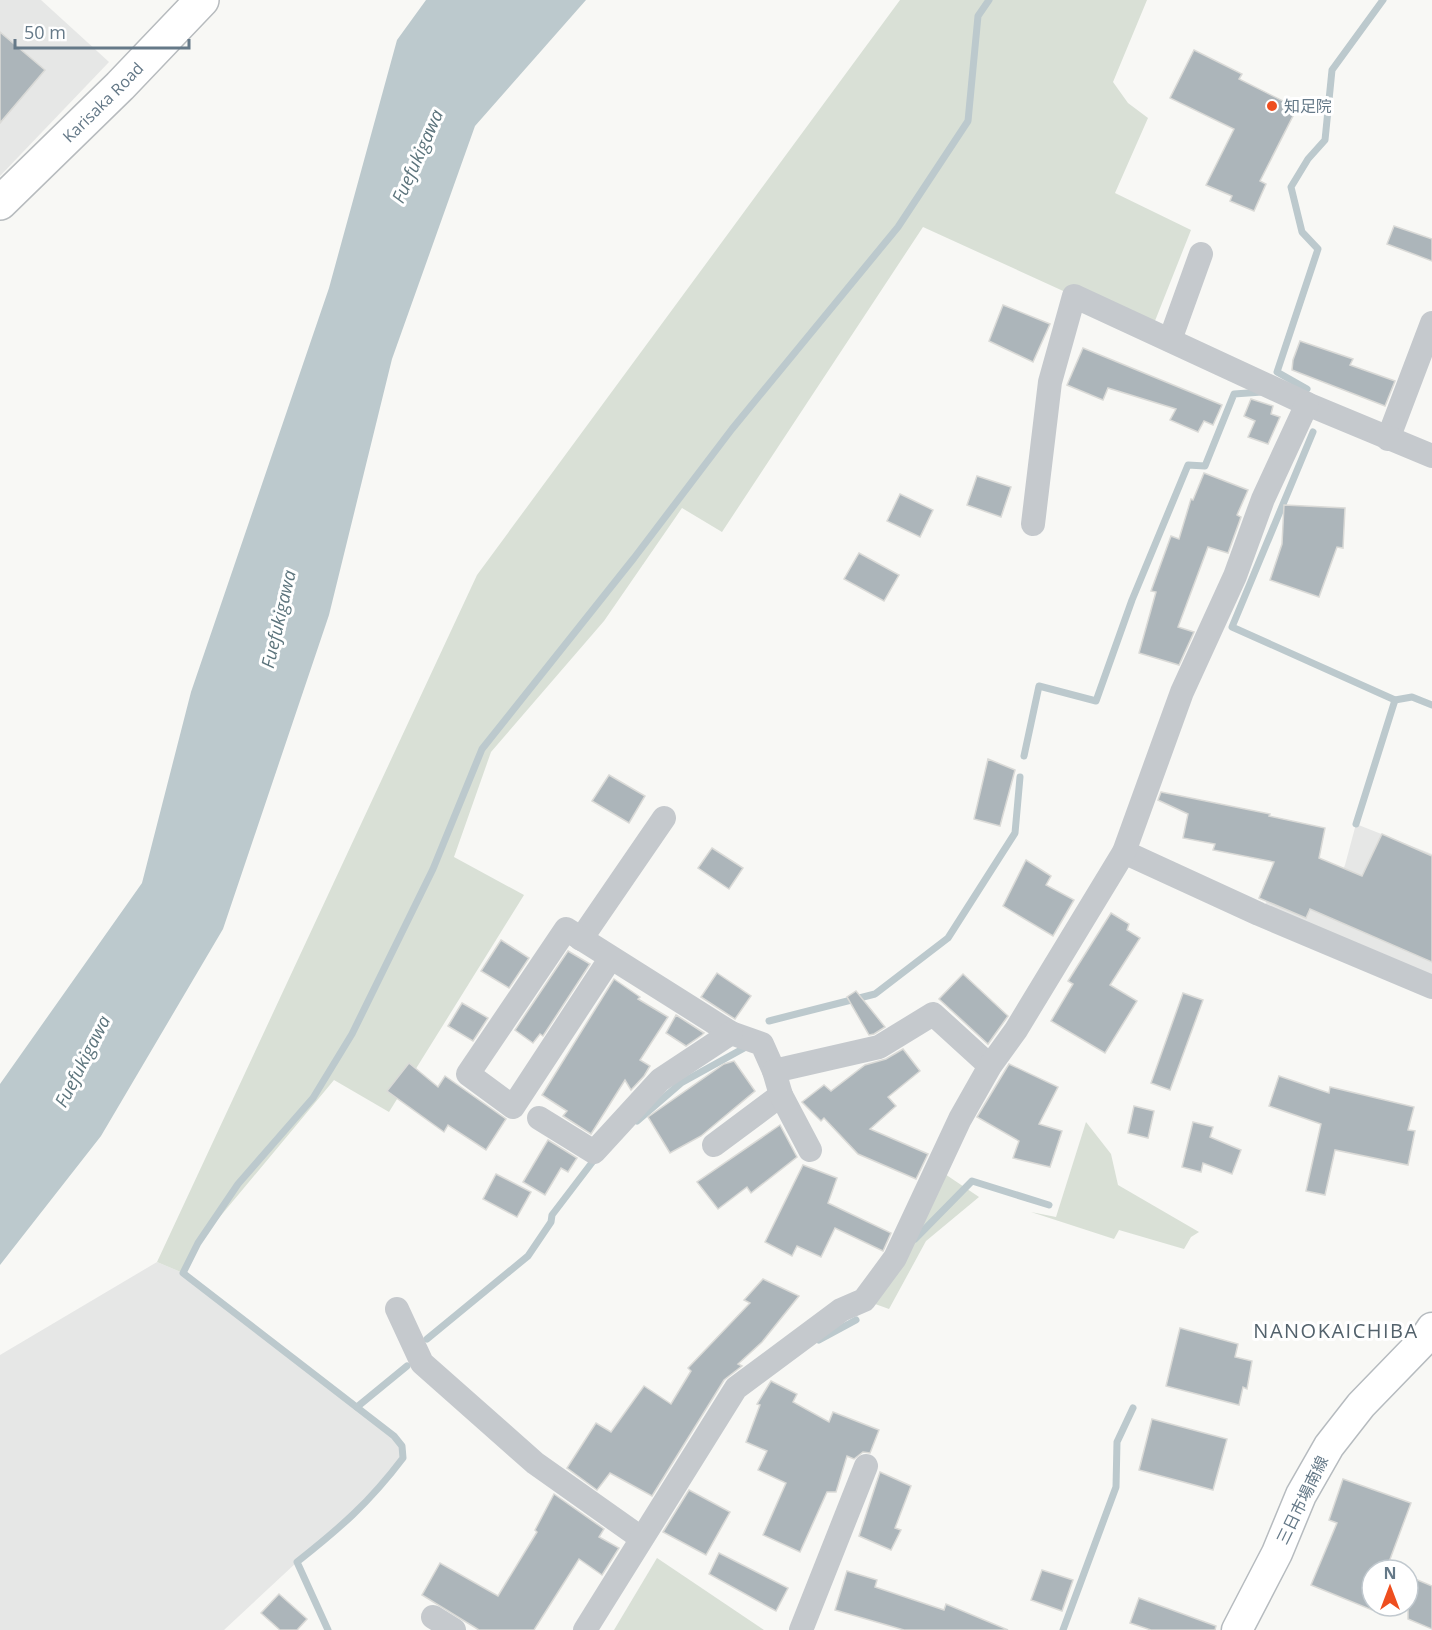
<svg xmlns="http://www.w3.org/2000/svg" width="1432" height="1630" viewBox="0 0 1432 1630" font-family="'Open Sans','Noto Sans JP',sans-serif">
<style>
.built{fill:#e6e7e6}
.green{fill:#d9e0d6}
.water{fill:#bcc9cd}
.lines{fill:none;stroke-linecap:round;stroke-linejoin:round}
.stream{stroke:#bcc9cd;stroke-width:7}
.building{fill:#acb5ba;stroke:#dadad7;stroke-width:1.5}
.major-casing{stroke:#b6bbbf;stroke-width:33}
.highway-casing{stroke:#b7bbbe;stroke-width:36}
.minor{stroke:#c5c9cd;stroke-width:24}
.major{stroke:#fff;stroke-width:30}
.highway{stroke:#fff;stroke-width:33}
.poi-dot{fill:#ee4e1f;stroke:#fff;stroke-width:2}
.labels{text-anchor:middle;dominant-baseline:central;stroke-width:6;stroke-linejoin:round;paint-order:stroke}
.street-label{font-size:16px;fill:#657988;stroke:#fff}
.poi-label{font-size:16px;fill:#657988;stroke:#fff;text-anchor:start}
.water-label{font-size:18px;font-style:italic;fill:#5c747c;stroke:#fff}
.quarter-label{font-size:20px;letter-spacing:1.5px;fill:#53626c;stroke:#fff}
</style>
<rect width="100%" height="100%" fill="#f8f8f5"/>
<g class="built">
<path d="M 0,0 L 41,0 L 109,62 L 0,176 Z"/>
<path d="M 1356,824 L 1432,854 L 1432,987 L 1259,914 L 1277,885 L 1329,902 L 1345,865 Z"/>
<path d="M 157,1262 L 183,1273 L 394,1436 L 402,1446 L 403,1458 L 352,1519 L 297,1562 L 224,1630 L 0,1630 L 0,1355 Z"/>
</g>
<g class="green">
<path d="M 900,0 L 1147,0 L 1113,82 L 1128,103 L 1148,118 L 1115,193 L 1191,230 L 1151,331 L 923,227 L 722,532 L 682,508 L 604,621 L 491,752 L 454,857 L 524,895 L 389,1112 L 334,1080 L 198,1243 L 183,1273 L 157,1262 L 477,575 Z"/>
<path d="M 1086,1122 L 1111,1154 L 1118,1185 L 1199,1232 L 1191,1237 L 1184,1249 L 1119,1230 L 1114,1239 L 1031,1212 L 1056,1217 Z"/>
<path d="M 936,1168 L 979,1197 L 926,1241 L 889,1309 L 864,1300 Z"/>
<path d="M 657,1558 L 764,1630 L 614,1630 Z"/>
</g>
<path class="water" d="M 426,0 L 586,0 L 475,126 L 392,359 L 329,615 L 223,929 L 101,1136 L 0,1265 L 0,1084 L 142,883 L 191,692 L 329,288 L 397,40 Z"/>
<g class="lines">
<g class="stream">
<path d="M 1307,389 L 1277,372 L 1318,249 L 1302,232 L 1291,187 L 1308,159 L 1325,140 L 1332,70 L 1383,0"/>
<path d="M 1313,432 L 1232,627 L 1395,700 L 1356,824"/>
<path d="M 1395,700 L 1412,697 L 1432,705"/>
<path d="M 1024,756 L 1039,686 L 1096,701 L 1132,600 L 1188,465 L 1205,466 L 1234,394 L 1262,392"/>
<path d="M 769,1021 L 875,994 L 948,938 L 1015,833 L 1020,777"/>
<path d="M 637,1121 L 681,1083 L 746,1047"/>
<path d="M 915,1239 L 972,1181 L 1049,1205"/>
<path d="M 427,1339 L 528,1256 L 551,1222 L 552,1215 L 597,1156"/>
<path d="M 819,1340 L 856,1320"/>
<path d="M 357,1407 L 407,1366"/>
<path d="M 328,1630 L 297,1562 C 340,1528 369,1503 403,1458 L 402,1446 L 394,1436 L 183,1273 L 198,1243 L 238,1184 L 313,1098 L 352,1034 L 433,869 L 482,749 L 634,558 L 732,429 L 898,227 L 968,121 L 978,16 L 989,0"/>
<path d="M 1063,1630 L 1116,1487 L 1117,1442 L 1133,1408"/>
</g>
</g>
<g class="building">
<path d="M 0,32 L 45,70 L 0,123 Z"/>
<path d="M 1194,50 L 1242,74 L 1239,79 L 1297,108 L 1260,181 L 1266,184 L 1254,211 L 1230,201 L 1232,196 L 1206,185 L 1234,129 L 1170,98 Z"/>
<path d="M 1394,226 L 1432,239 L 1432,261 L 1387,244 Z"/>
<path d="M 1003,305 L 1050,324 L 1033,362 L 989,341 Z"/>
<path d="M 1300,341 L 1353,359 L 1350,365 L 1395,381 L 1385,406 L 1292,370 L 1293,360 Z"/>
<path d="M 1083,348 L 1222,405 L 1213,425 L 1204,421 L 1198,432 L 1170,420 L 1176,409 L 1108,388 L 1103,400 L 1067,385 Z"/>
<path d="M 1251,399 L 1273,406 L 1271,414 L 1280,417 L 1268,444 L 1248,437 L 1255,421 L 1244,416 Z"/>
<path d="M 1204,473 L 1248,490 L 1237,515 L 1241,517 L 1228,553 L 1208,547 L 1178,627 L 1194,632 L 1179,665 L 1139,653 L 1156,592 L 1151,591 L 1171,536 L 1179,539 L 1191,499 L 1193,500 Z"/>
<path d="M 977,476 L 1011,487 L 1001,517 L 967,505 Z"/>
<path d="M 900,494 L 933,510 L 920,537 L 887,521 Z"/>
<path d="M 1284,505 L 1345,508 L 1343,548 L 1337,547 L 1319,597 L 1270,580 L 1282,544 Z"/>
<path d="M 859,553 L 899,575 L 884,601 L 844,579 Z"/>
<path d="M 988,759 L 1015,770 L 1000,826 L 974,819 Z"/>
<path d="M 609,775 L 645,796 L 629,823 L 592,801 Z"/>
<path d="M 1161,792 L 1270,814 L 1269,816 L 1325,828 L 1319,858 L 1362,876 L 1382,834 L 1432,856 L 1432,962 L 1310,909 L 1306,918 L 1259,898 L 1274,862 L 1213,850 L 1215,844 L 1183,838 L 1188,814 L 1158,800 Z"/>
<path d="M 712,848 L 743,868 L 729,889 L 698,868 Z"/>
<path d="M 1026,860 L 1051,876 L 1046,885 L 1074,900 L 1053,936 L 1003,906 Z"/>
<path d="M 1111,913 L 1129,924 L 1127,930 L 1140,938 L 1110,985 L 1137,1001 L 1105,1053 L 1051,1021 L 1073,984 L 1068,981 Z"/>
<path d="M 501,940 L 529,958 L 509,988 L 481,971 Z"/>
<path d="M 568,951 L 590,964 L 543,1036 L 540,1034 L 533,1043 L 515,1030 Z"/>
<path d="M 717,973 L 751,996 L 735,1019 L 701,997 Z"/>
<path d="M 963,974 L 1008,1016 L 988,1044 L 939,999 Z"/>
<path d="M 614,979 L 640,997 L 638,999 L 668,1017 L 640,1060 L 650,1066 L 644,1076 L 631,1090 L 625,1080 L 591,1134 L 563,1116 L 567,1111 L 542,1095 Z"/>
<path d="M 856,991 L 885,1027 L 874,1034 L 869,1035 L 847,997 Z"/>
<path d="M 1183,993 L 1203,1000 L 1170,1090 L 1151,1083 Z"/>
<path d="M 462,1003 L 488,1018 L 473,1041 L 448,1026 Z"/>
<path d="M 676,1015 L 704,1033 L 702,1035 L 686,1046 L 666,1033 Z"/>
<path d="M 903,1049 L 920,1071 L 888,1097 L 896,1106 L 870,1129 L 928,1154 L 916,1179 L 858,1154 L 824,1118 L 821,1121 L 802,1102 L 824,1085 L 831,1091 L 865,1065 L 886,1059 Z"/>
<path d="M 734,1061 L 755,1091 L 701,1136 L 670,1153 L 648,1117 L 724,1064 Z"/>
<path d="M 409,1063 L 438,1087 L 445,1076 L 506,1119 L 486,1150 L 448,1125 L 444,1132 L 387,1091 Z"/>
<path d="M 1009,1064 L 1058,1087 L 1039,1124 L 1062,1131 L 1050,1167 L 1013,1158 L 1019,1141 L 977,1117 Z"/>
<path d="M 1279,1076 L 1329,1093 L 1330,1087 L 1414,1107 L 1408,1130 L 1415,1131 L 1408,1165 L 1335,1150 L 1325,1195 L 1306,1191 L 1321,1124 L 1269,1106 Z"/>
<path d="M 1134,1106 L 1154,1111 L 1148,1138 L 1128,1133 Z"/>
<path d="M 1193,1122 L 1213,1127 L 1210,1137 L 1241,1150 L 1232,1174 L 1203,1163 L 1201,1172 L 1182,1167 Z"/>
<path d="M 780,1125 L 797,1157 L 751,1193 L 747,1187 L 718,1209 L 697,1182 Z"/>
<path d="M 548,1140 L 577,1158 L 568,1172 L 561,1168 L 545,1195 L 523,1182 Z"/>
<path d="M 803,1165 L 837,1178 L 828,1203 L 891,1233 L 883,1251 L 835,1228 L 821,1257 L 797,1246 L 792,1256 L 765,1242 Z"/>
<path d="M 496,1174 L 531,1192 L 517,1217 L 483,1199 Z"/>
<path d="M 763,1279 L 799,1296 L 762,1342 L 738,1364 L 742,1366 L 724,1380 L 652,1496 L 610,1473 L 597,1490 L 567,1468 L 596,1423 L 611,1432 L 644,1386 L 671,1404 L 691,1371 L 688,1368 L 750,1303 L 744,1300 Z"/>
<path d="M 1180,1328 L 1238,1344 L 1235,1357 L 1252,1361 L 1247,1389 L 1243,1387 L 1239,1405 L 1166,1386 Z"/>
<path d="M 771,1381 L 797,1394 L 793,1402 L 829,1422 L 833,1412 L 879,1430 L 870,1453 L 863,1452 L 854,1459 L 847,1456 L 836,1492 L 827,1492 L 800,1552 L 763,1535 L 786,1483 L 758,1470 L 767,1451 L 746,1442 L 760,1405 L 757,1404 Z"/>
<path d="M 1152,1419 L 1227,1439 L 1213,1490 L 1139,1470 Z"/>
<path d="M 880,1472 L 911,1486 L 895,1528 L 901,1530 L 891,1550 L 859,1536 Z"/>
<path d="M 1343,1479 L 1411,1503 L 1386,1570 L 1372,1570 L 1372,1610 L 1311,1585 L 1337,1523 L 1329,1520 Z"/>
<path d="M 689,1490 L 730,1512 L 706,1555 L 663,1532 Z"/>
<path d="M 554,1494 L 604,1529 L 599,1537 L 619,1548 L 602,1575 L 579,1559 L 534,1630 L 479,1630 L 422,1595 L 440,1563 L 498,1596 L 537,1532 L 535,1530 Z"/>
<path d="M 719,1553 L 788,1588 L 776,1611 L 709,1574 Z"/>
<path d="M 1042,1570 L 1073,1580 L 1062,1611 L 1031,1600 Z"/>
<path d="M 847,1571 L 877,1580 L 875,1587 L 944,1610 L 946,1604 L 1008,1630 L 904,1630 L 835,1610 Z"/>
<path d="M 1408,1576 L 1432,1586 L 1432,1629 L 1408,1619 Z"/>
<path d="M 279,1594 L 307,1619 L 297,1630 L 280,1630 L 261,1613 Z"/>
<path d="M 1139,1598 L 1216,1626 L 1215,1630 L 1151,1630 L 1130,1623 Z"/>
</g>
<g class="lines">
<g class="major-casing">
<path id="major" d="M 1237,1630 L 1277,1553 L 1301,1495 L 1329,1446 L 1361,1405 L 1424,1340 L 1432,1328"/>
</g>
<g class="highway-casing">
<g id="highway">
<path id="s1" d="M 0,203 L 120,86 L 202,0"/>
</g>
</g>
<g class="minor">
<path d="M 1170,340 L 1201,254"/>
<path d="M 1388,439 L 1432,323"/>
<path d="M 1033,524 L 1050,382 L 1074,296 L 1307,404 L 1432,456"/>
<path d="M 1124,852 L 1259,914 L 1432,987"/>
<path d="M 581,939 L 664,818"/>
<path d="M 610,959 L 513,1107 L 468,1074 L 566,929 L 731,1033 L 762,1044 L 774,1071"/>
<path d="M 539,1118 L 594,1152 L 660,1080 L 731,1033"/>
<path d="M 714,1145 L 781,1095"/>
<path d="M 810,1150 L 781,1095 L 774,1071 L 879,1047 L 933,1014 L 990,1066"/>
<path d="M 397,1309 L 422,1363 L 535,1463 L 641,1538"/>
<path d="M 433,1617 L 454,1630"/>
<path d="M 585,1630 L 736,1388 L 841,1310 L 864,1300 L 895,1258 L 960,1119 L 990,1066 L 1016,1030 L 1124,852 L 1182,692 L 1235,576 L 1263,499 L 1307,404"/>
<path d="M 801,1630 L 866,1466"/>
</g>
<use href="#major" class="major"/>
<use href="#highway" class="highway"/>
</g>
<circle class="poi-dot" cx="1272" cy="106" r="6"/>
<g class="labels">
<g class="street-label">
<text stroke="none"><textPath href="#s1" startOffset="144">Karisaka Road</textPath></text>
<text transform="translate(1302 1500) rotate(-64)">三日市場南線</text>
</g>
<g class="poi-label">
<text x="1284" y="106">知足院</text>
</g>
<g class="water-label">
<text transform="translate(417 156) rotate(-66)">Fuefukigawa</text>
<text transform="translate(278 619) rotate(-77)">Fuefukigawa</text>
<text transform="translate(82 1061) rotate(-63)">Fuefukigawa</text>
</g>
<g class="quarter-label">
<text x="1336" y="1330">NANOKAICHIBA</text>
</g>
</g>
<g transform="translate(1390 1588)"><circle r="28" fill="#ffffff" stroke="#c1c9cf" stroke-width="1.5"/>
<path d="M0-4.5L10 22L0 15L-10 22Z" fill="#ee4e1f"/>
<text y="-9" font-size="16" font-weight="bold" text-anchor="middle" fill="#657988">N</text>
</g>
<path d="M15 39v9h174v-9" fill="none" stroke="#657988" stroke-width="3"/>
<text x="24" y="39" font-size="18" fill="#657988" stroke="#ffffff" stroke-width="4.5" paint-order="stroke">50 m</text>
</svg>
